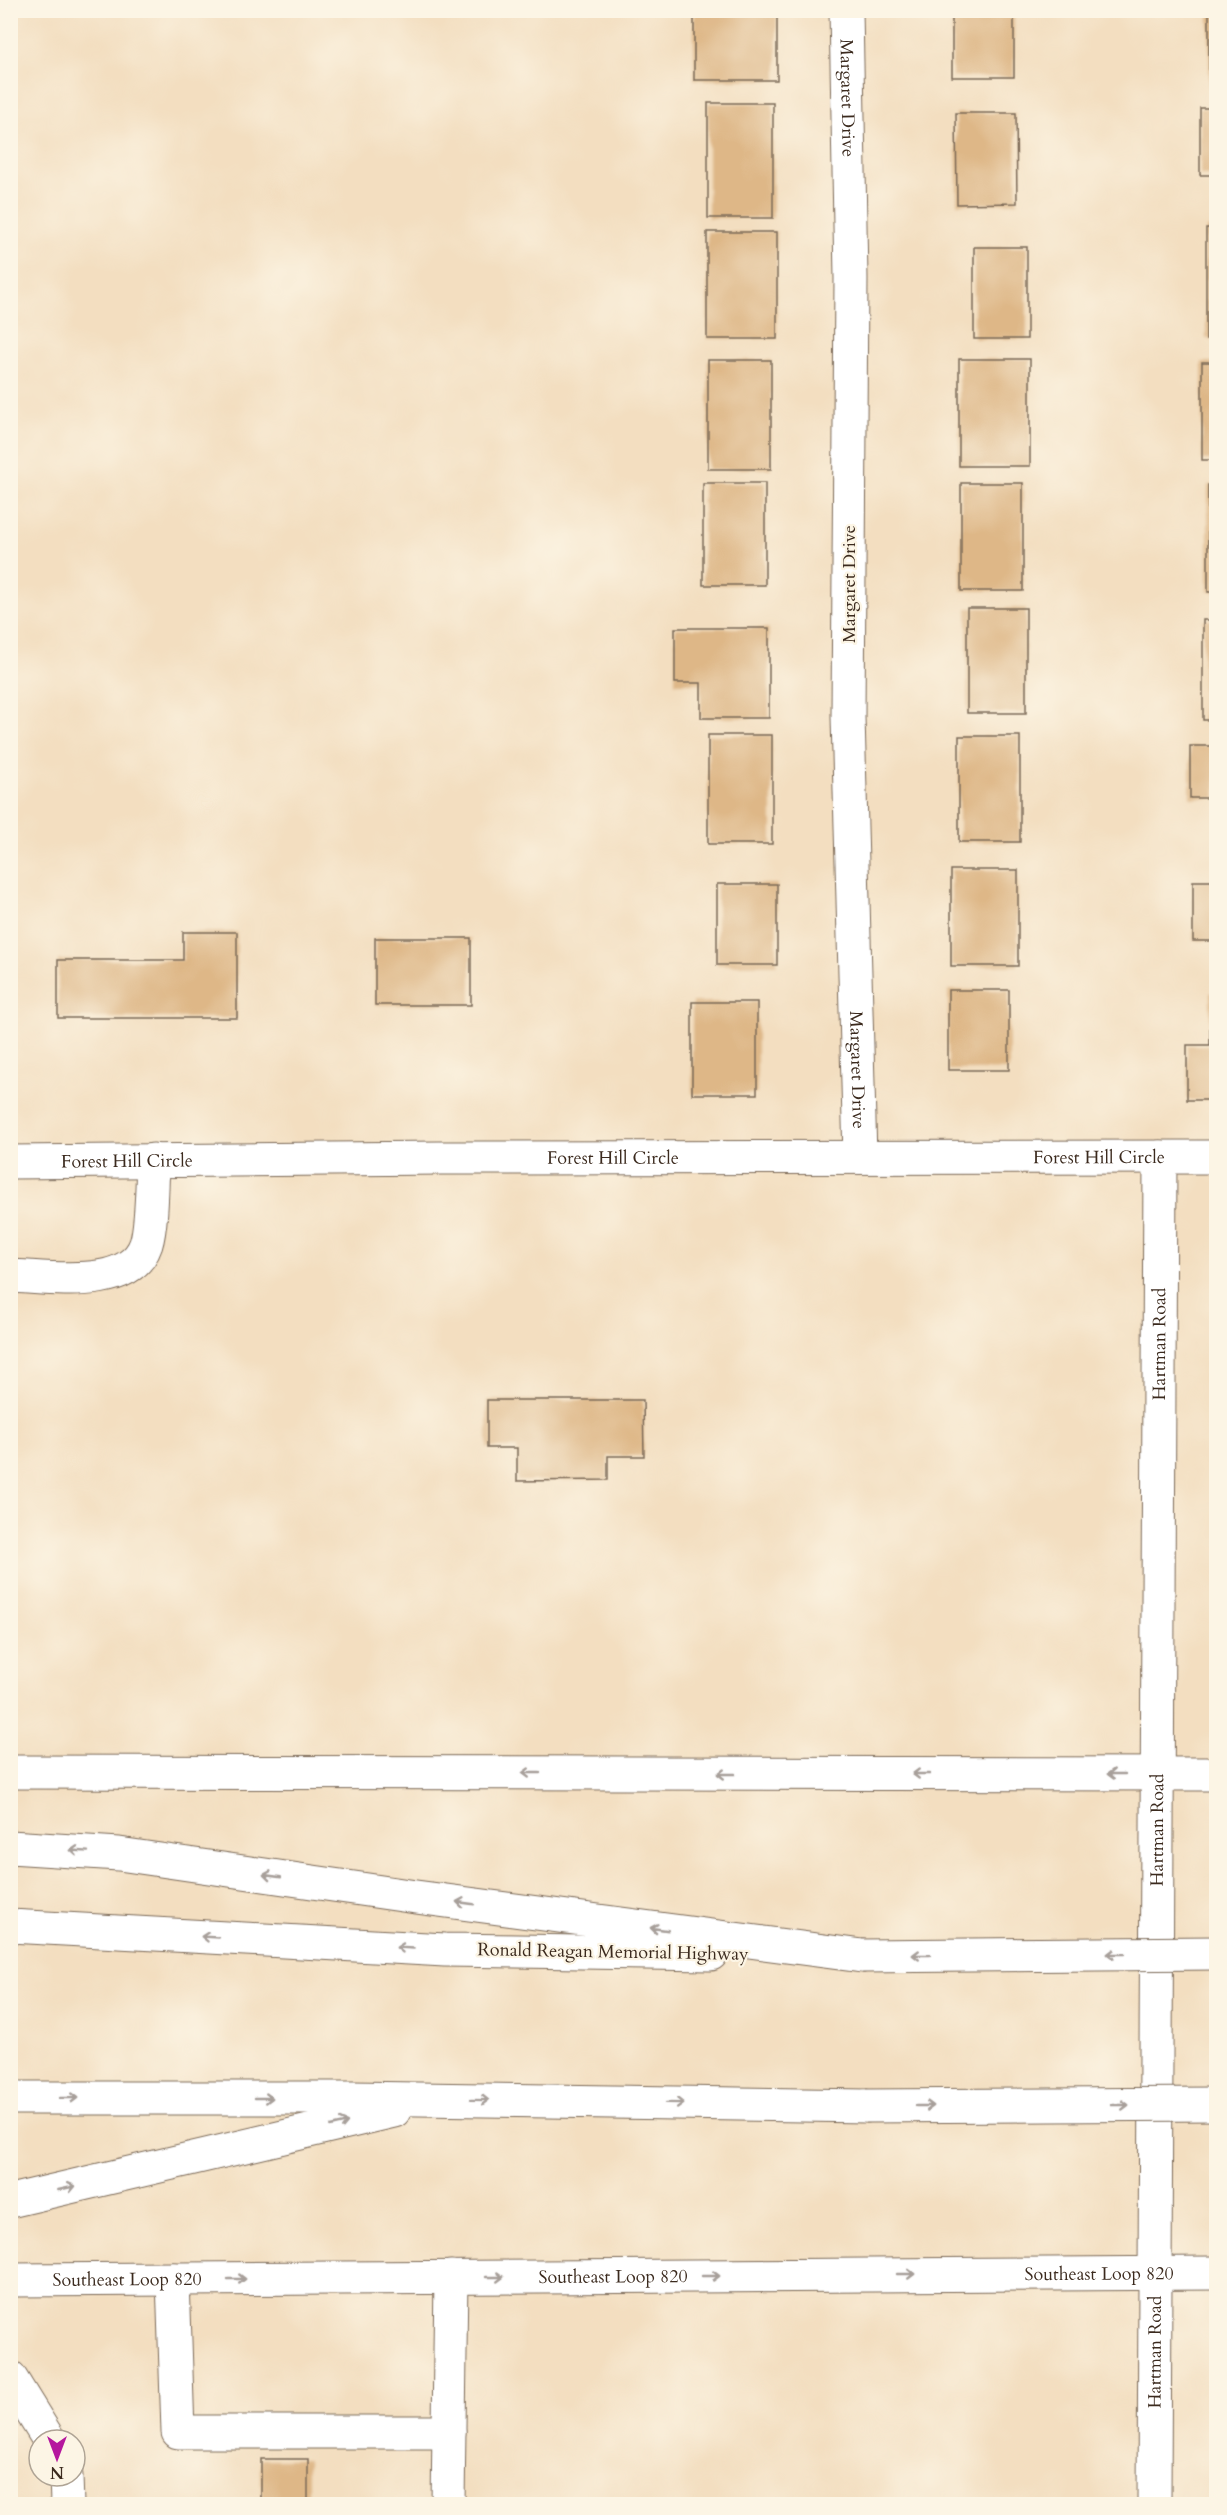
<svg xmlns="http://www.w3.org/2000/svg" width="1227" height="2515" viewBox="0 0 1227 2515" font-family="Cardo,serif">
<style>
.building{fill:#deb787}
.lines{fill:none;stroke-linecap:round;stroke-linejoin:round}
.minor-casing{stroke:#7b6957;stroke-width:35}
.major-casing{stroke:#7b6957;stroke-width:35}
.highway-casing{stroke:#7b6957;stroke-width:35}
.minor{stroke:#fff;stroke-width:33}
.major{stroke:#fff;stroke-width:33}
.highway{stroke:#fff;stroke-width:33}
.highway-bridge-casing{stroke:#7b6957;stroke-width:35;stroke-linecap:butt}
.highway-bridge{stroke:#fff;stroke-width:33}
.oneway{stroke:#a79f9a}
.labels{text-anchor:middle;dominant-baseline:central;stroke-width:4.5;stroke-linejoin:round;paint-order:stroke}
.street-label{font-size:18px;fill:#3b2a1e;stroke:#fcf5e5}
</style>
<rect width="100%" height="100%" fill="#fcf5e5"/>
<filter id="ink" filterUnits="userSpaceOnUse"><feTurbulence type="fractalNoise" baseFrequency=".0167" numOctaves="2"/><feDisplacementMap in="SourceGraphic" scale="12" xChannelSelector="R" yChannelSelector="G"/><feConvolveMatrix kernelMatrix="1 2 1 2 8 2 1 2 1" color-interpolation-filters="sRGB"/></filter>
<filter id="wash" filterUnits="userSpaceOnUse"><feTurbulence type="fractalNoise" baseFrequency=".008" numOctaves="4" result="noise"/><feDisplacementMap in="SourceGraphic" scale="24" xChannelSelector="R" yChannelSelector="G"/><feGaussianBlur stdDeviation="1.35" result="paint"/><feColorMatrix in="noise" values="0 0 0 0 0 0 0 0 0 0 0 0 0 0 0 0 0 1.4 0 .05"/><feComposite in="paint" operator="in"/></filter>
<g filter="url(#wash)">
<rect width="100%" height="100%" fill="#f3dec0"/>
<g id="blocks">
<g class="building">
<rect x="694" y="10" width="83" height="70"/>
<rect x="952" y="10" width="62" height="67"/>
<rect x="1209" y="10" width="7" height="78"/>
<rect x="708" y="103" width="65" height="115"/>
<rect x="1200" y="108" width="16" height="67"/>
<path d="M 956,113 L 1016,113 L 1017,203 L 957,204 Z"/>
<rect x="1206" y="228" width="10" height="111"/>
<rect x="707" y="232" width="70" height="107"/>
<rect x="974" y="247" width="53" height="92"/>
<rect x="959" y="359" width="71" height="107"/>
<rect x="708" y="360" width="63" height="109"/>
<rect x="1202" y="362" width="14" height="98"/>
<rect x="703" y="483" width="62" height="102"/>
<rect x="961" y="483" width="62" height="108"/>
<rect x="1208" y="485" width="8" height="107"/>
<rect x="967" y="608" width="59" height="105"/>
<rect x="1203" y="620" width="13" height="100"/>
<path d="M 675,628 L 769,628 L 769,718 L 701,718 L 701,683 L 675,683 Z"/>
<rect x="708" y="735" width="64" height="109"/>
<rect x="959" y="736" width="61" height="106"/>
<rect x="1190" y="746" width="26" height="52"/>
<rect x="951" y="870" width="67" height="96"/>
<rect x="1193" y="881" width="23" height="60"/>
<rect x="717" y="884" width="60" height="81"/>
<path d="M 183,932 L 237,932 L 237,1018 L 58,1018 L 58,960 L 183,960 Z"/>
<rect x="375" y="938" width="96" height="67"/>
<rect x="948" y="990" width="61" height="80"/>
<path d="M 1210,993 L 1216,993 L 1216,1100 L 1187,1100 L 1187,1045 L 1210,1045 Z"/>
<rect x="692" y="1002" width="65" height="92"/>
<path d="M 487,1400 L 643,1400 L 644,1456 L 608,1456 L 608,1480 L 517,1481 L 517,1448 L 487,1448 Z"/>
<rect x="261" y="2459" width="47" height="45"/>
</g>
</g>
</g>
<g filter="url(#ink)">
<use href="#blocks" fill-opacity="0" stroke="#7b6957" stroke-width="1.5"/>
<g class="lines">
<g class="minor-casing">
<g id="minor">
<path id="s1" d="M 846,10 L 851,278 L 848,717 L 860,1157"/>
<path id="s2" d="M 10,1162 L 442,1158 L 1216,1157"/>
<path d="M 10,1276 C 49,1277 130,1292 146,1244 C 152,1225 152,1182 153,1160"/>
<path d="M 173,2279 L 178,2432 L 449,2432"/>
<path d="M 10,2377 L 49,2440"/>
<path d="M 66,2476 L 67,2504"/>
<path d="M 448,2504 L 451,2277"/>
<path id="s3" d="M 1154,2504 L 1160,1157"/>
</g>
</g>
<g class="major-casing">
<g id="major">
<path id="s4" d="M 10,2280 L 1216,2273"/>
</g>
</g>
<g class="highway-casing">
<g id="highway">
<path d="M 10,1772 L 1216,1774"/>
<path d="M 10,1847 L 119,1854 L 416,1897 L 862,1956"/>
<path d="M 10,1926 L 445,1950 L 711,1954"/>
<path d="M 10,2098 L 353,2098 L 866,2106"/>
<path d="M 10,2201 L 394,2111"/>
</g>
</g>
<use href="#minor" class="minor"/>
<use href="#major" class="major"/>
<use href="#highway" class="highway"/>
<g class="highway-bridge-casing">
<g id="highway-bridge">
<path d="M 862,1956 L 1216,1953"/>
<path d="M 866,2106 L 1216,2104"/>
</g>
</g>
<use href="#highway-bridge" class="highway-bridge"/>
</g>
<defs><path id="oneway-shaft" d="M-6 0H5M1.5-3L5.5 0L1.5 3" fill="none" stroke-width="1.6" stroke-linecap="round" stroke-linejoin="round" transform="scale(1.5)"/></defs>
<g class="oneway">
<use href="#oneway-shaft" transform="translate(531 1773) rotate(-180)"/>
<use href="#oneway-shaft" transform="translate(726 1774) rotate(-180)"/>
<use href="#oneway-shaft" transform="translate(921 1774) rotate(-180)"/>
<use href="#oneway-shaft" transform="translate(1116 1774) rotate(-180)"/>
<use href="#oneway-shaft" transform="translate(79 1851) rotate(-176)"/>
<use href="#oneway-shaft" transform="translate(272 1876) rotate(-172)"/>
<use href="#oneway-shaft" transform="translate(465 1903) rotate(-172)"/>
<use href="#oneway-shaft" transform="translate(659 1929) rotate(-172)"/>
<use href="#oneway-shaft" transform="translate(210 1937) rotate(-177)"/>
<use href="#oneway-shaft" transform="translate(405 1948) rotate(-177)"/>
<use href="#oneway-shaft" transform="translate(1116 1954) rotate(180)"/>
<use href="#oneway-shaft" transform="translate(921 1955) rotate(180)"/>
<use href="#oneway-shaft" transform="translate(69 2098)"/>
<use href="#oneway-shaft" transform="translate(264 2098)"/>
<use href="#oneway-shaft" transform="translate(480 2100) rotate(1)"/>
<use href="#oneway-shaft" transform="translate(675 2103) rotate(1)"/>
<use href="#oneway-shaft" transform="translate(1120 2105)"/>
<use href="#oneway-shaft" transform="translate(925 2106)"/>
<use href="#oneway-shaft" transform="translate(339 2124) rotate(-13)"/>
<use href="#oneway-shaft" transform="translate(67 2188) rotate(-13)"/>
<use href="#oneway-shaft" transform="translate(906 2274)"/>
<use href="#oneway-shaft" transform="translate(711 2276)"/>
<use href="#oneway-shaft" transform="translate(495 2277)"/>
<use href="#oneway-shaft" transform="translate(237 2279)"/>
</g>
</g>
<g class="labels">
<g class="street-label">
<text stroke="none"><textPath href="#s1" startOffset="88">Margaret Drive</textPath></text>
<text transform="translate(849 584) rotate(-90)">Margaret Drive</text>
<text stroke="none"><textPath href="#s1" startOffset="1060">Margaret Drive</textPath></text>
<text stroke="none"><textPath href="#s2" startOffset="1089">Forest Hill Circle</textPath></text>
<text stroke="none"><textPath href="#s2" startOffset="603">Forest Hill Circle</textPath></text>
<text stroke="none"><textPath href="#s2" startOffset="117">Forest Hill Circle</textPath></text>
<text stroke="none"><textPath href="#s3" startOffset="1160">Hartman Road</textPath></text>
<text stroke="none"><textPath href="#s3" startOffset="674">Hartman Road</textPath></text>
<text transform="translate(613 1952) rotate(1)">Ronald Reagan Memorial Highway</text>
<text stroke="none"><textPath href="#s4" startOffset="1089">Southeast Loop 820</textPath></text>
<text stroke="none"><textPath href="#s4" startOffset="603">Southeast Loop 820</textPath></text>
<text stroke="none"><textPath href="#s4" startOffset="117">Southeast Loop 820</textPath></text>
<text stroke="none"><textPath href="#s3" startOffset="152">Hartman Road</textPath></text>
</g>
</g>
<rect width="1227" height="2515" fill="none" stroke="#fcf5e5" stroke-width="36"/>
<g transform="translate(57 2458) rotate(180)"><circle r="28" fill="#fcf5e5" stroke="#afa495" stroke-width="1.5"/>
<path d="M0-4.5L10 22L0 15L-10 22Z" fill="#b5179e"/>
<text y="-9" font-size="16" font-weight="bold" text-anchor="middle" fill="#3b2a1e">N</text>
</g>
</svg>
